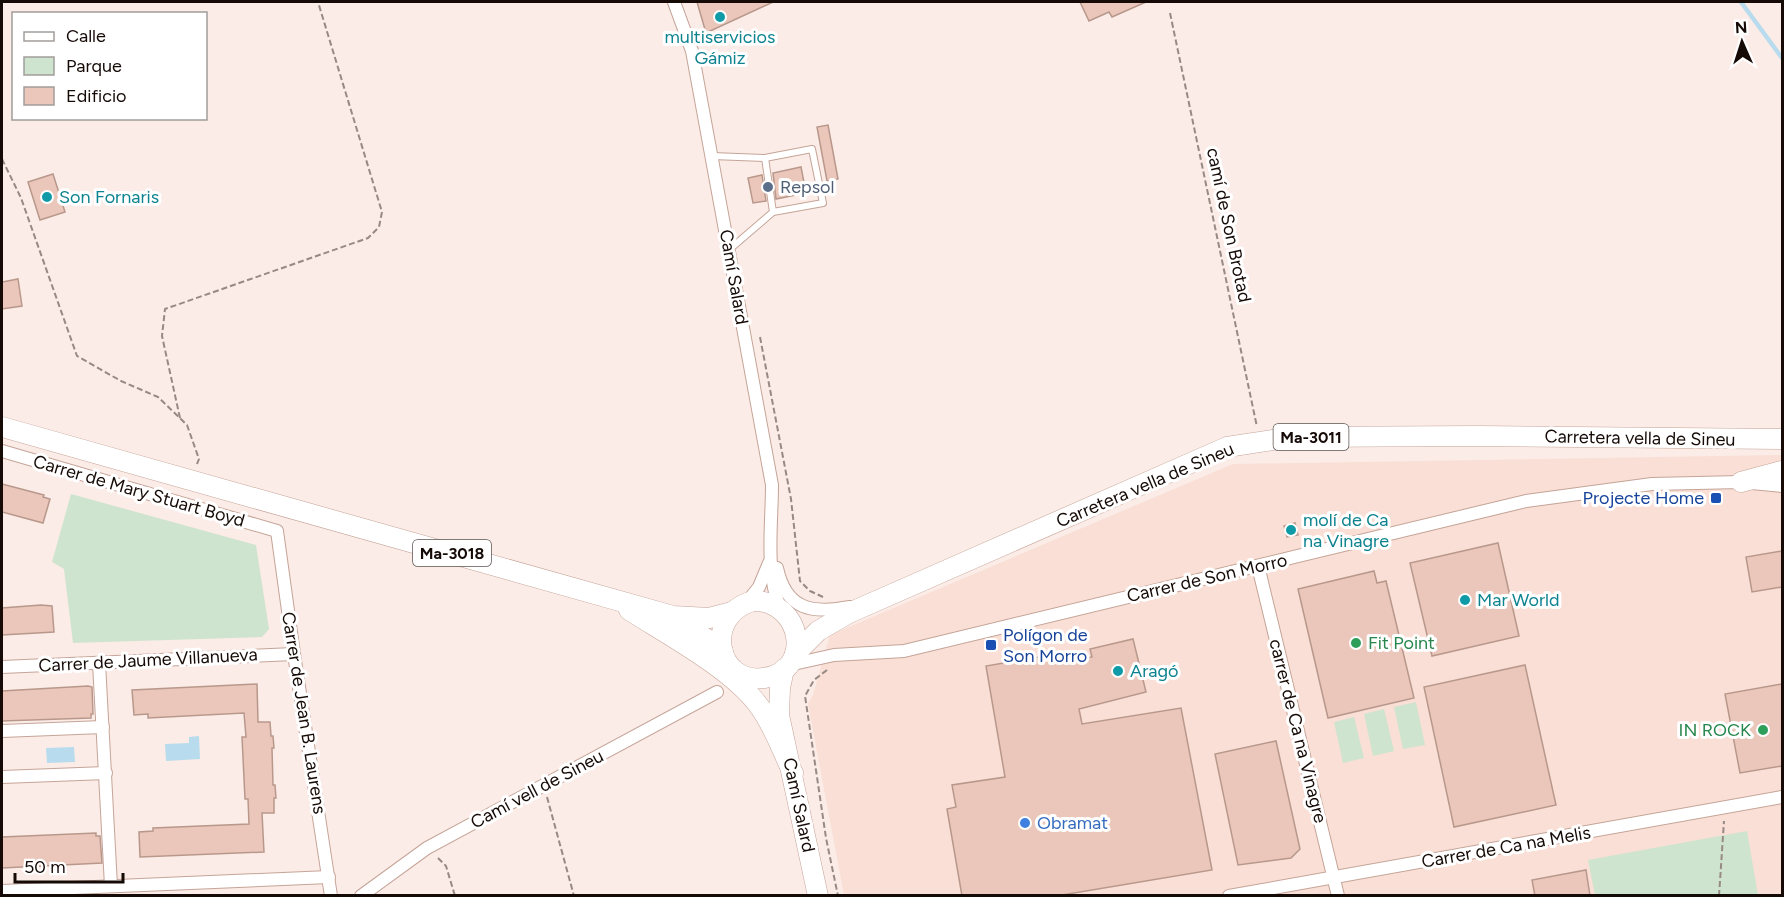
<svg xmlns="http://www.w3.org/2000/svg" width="1784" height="897" viewBox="0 0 1784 897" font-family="Figtree,sans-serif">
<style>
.built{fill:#f9dfd5}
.green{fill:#cfe4ce}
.water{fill:#b8dced}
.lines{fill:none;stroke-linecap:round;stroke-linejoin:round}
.stream{stroke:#b8dced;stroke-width:4.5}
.building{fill:#eac7ba;stroke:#b9988c;stroke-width:1.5}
.lane-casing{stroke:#c5a498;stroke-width:8}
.street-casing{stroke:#c5a498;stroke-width:14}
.primary-casing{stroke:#c5a498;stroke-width:21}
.path{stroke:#978a85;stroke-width:2;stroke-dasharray:6 3;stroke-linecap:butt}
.lane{stroke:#fff;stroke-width:6}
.street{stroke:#fff;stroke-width:12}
.primary{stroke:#fff;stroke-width:20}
.culture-dot{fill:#0f9aa8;stroke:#fff;stroke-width:2}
.service-dot{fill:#5c6f8a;stroke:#fff;stroke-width:2}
.transit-dot{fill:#1a4fb4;stroke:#fff;stroke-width:2}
.leisure-dot{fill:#2e9e5b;stroke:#fff;stroke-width:2}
.shop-dot{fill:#3f7fe0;stroke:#fff;stroke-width:2}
.labels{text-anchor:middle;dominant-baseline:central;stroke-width:6;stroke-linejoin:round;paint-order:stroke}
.shield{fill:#fff;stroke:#5b5451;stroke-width:1.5}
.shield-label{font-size:16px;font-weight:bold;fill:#150a06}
.culture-label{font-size:18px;fill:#0d838f;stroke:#fff;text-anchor:start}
.service-label{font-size:18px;fill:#4e5e75;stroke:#fff;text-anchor:start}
.street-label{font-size:18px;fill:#150a06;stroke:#fff}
.transit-label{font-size:18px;fill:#164399;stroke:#fff;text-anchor:end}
.leisure-label{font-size:18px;fill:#27864d;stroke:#fff;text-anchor:start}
.shop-label{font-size:18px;fill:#366cbe;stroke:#fff;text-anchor:start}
</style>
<rect width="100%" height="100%" fill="#fbece7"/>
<path class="built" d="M 1782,455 L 1782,895 L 844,895 L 808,704 L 813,695 L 830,635 L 1233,464 Z"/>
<g class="green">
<path d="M 71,494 L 256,545 L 269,629 L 262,637 L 73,643 L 64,569 L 52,562 Z"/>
<path d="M 1416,702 L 1425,745 L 1403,749 L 1394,707 Z"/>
<path d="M 1384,709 L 1394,751 L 1373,756 L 1364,714 Z"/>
<path d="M 1354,717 L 1364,758 L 1343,763 L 1334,722 Z"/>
<path d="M 1747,831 L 1758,895 L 1595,895 L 1588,860 Z"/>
</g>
<g class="water">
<path d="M 199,736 L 200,759 L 166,761 L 165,744 L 189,743 L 189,737 Z"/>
<path d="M 74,747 L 75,762 L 47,763 L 46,748 Z"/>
</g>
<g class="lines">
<path class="stream" d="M 1741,2 L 1782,58"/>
</g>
<g class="building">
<path d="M 697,2 L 773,2 L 706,33 Z"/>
<path d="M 1080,2 L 1146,2 L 1112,17 L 1109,12 L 1089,21 Z"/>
<path d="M 828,125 L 838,179 L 827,181 L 817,127 Z"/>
<path d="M 801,167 L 806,193 L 776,199 L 773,173 Z"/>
<path d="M 53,174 L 65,212 L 40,220 L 28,182 Z"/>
<path d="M 762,175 L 766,201 L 753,203 L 748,178 Z"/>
<path d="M 18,279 L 22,306 L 2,309 L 2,282 Z"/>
<path d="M 2,484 L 44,495 L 43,497 L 50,499 L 43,523 L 2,512 Z"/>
<path d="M 1295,523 L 1298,535 L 1287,537 L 1284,526 Z"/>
<path d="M 1498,543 L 1519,636 L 1432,656 L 1410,563 Z"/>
<path d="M 1782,551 L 1782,587 L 1752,592 L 1746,557 Z"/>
<path d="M 1374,571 L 1377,583 L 1386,581 L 1414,698 L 1328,718 L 1298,589 Z"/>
<path d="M 41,605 L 52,606 L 54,632 L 2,635 L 2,608 Z"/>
<path d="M 1133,639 L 1146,692 L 1079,709 L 1082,724 L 1181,708 L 1212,870 L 1056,896 L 962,896 L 947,809 L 956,807 L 952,785 L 1005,777 L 986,666 L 1063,653 L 1065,662 L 1092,657 L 1090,649 Z"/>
<path d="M 1525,665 L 1556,805 L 1454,827 L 1424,687 Z"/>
<path d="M 257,684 L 258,722 L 270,722 L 271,736 L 273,736 L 274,748 L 272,748 L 273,785 L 275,785 L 276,798 L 274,798 L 274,813 L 262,813 L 264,852 L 140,857 L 139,832 L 153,831 L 153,828 L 249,824 L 248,799 L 245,799 L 242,737 L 246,737 L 244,713 L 148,718 L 148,714 L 134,715 L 132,690 Z"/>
<path d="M 1782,684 L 1782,766 L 1740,773 L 1725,694 Z"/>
<path d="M 88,686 L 92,687 L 93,714 L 91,714 L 91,718 L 2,721 L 2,691 Z"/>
<path d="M 1276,741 L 1300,849 L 1291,858 L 1238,865 L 1215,754 Z"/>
<path d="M 96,833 L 96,836 L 100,836 L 102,863 L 2,868 L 2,837 Z"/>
<path d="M 1586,870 L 1590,896 L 1535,896 L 1532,880 Z"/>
</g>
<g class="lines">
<g class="lane-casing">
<g id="lane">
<path d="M 712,156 L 765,158 L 773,212 L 730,249"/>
<path d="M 765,158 L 812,149 L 823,203 L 773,212"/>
</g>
</g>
<g class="street-casing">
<g id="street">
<path d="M 674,2 L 692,51 L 772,485 C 772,525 765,571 780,608"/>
<path d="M 2,451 L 277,531 L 294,654 L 331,896"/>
<path d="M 1258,566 L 1338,896"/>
<path d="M 777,568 C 786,610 812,614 850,607"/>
<path d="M 747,602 L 759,587 L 769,563"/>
<path d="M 99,663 L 111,886"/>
<path d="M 789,665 L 834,655 L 904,651 L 1526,501 L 1652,484 L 1741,482 L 1782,486"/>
<path d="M 2,667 L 294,654"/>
<path d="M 2,731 L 103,727"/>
<path d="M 2,777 L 106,773"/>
<path d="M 2,891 L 329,877"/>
<path d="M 361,896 L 427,848 L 717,692"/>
<path d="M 1229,896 L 1782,797"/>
</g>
</g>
<g class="primary-casing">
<g id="primary">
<path d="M 2,427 L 673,616 L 709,618 L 732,612"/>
<path d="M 1741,482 L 1782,471"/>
<path d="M 753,601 C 802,600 815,671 764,678 C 716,685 703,615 753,601 Z"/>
<path d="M 629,610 C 668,635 732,669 759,706 C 774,726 782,751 793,773"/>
<path d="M 674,617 L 714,644 L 723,652"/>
<path d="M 795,654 L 818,631 L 849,613 L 1227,447 L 1293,437 L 1478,436 L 1782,439"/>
<path d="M 784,669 L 780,688 L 779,715 L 818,896"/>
</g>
</g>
<g class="path">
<path d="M 1170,13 L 1257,427"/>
<path d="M 2,159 L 21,198 L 77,356 L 121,381 L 158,397 L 187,425 L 199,459 L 197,464"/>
<path d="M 760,337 L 791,499 L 800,581 L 810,591 L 823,597"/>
<path d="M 180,418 L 162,336 L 165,309 L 368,238 L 379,227 L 382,212 L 318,2"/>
<path d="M 827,670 L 814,680 L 805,696 L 826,838 L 838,896"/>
<path d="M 547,797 L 574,896"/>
<path d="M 438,858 L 446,866 L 455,896"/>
<path d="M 1719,896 L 1724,821"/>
</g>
<use href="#lane" class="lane"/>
<use href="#street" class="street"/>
<use href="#primary" class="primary"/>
</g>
<g class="culture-dot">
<circle cx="720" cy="17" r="6"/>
<circle cx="47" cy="197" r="6"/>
<circle cx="1291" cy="530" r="6"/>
<circle cx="1465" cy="600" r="6"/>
<circle cx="1118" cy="671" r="6"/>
</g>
<circle class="service-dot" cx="768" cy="187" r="6"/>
<g class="transit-dot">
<rect x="1710" y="492" width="12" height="12" rx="3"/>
<rect x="985" y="639" width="12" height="12" rx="3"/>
</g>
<g class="leisure-dot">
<circle cx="1356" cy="643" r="6"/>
<circle cx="1763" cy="730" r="6"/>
</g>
<circle class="shop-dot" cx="1025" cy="823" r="6"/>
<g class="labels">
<g class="shield">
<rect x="1273.5" y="424" width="75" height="26" rx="4.5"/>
<rect x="413" y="540" width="78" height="26" rx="4.5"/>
</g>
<g class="shield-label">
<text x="1311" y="437">Ma-3011</text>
<text x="452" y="553">Ma-3018</text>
</g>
<g class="culture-label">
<text x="720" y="37" text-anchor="middle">multiservicios<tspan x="720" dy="21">Gámiz</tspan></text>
<text x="59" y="197">Son Fornaris</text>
<text x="1303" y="520">molí de Ca<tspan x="1303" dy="21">na Vinagre</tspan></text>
<text x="1477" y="600">Mar World</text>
<text x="1130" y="671">Aragó</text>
</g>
<g class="service-label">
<text x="780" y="187">Repsol</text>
</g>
<g class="street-label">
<text transform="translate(1229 225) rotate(78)">camí de Son Brotad</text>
<text transform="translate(734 277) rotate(80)">Camí Salard</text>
<text transform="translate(1640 438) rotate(1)">Carretera vella de Sineu</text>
<text transform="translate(1145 485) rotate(-23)">Carretera vella de Sineu</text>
<text transform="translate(139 491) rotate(16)">Carrer de Mary Stuart Boyd</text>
<text transform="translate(1207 578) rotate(-13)">Carrer de Son Morro</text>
<text transform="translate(148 660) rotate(-3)">Carrer de Jaume Villanueva</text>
<text transform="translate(304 713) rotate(81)">Carrer de Jean B. Laurens</text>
<text transform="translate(1298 731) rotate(76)">carrer de Ca na Vinagre</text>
<text transform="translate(537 789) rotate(-28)">Camí vell de Sineu</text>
<text transform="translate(799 805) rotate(78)">Camí Salard</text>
<text transform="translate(1506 847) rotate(-10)">Carrer de Ca na Melis</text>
</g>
<g class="transit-label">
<text x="1704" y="498">Projecte Home</text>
<text x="1003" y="635" text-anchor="start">Polígon de<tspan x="1003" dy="21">Son Morro</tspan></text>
</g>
<g class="leisure-label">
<text x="1368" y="643">Fit Point</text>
<text x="1751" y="730" text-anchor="end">IN ROCK</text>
</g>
<g class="shop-label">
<text x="1037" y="823">Obramat</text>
</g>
</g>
<rect width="1784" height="897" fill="none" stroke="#150a06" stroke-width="6"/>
<rect x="12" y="12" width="195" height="108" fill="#ffffff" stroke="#a19d9b" stroke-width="1.5"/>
<rect x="24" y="32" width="30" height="9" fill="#ffffff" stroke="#a19d9b" stroke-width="1.5"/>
<text x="66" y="42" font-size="18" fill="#150a06">Calle</text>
<rect x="24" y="57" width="30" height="18" fill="#cfe4ce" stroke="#a19d9b" stroke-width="1.5"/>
<text x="66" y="72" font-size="18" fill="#150a06">Parque</text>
<rect x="24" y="87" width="30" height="18" fill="#eac7ba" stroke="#a19d9b" stroke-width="1.5"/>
<text x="66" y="102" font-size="18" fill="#150a06">Edificio</text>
<g transform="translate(1742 42) rotate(357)" stroke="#ffffff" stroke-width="4.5" paint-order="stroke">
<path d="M0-4.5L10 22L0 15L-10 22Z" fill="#150a06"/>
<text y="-9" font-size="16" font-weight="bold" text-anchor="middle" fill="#150a06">N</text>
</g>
<path d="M15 873v9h108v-9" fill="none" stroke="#150a06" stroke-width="3"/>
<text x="24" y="873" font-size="18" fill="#150a06" stroke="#ffffff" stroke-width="4.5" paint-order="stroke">50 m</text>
</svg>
